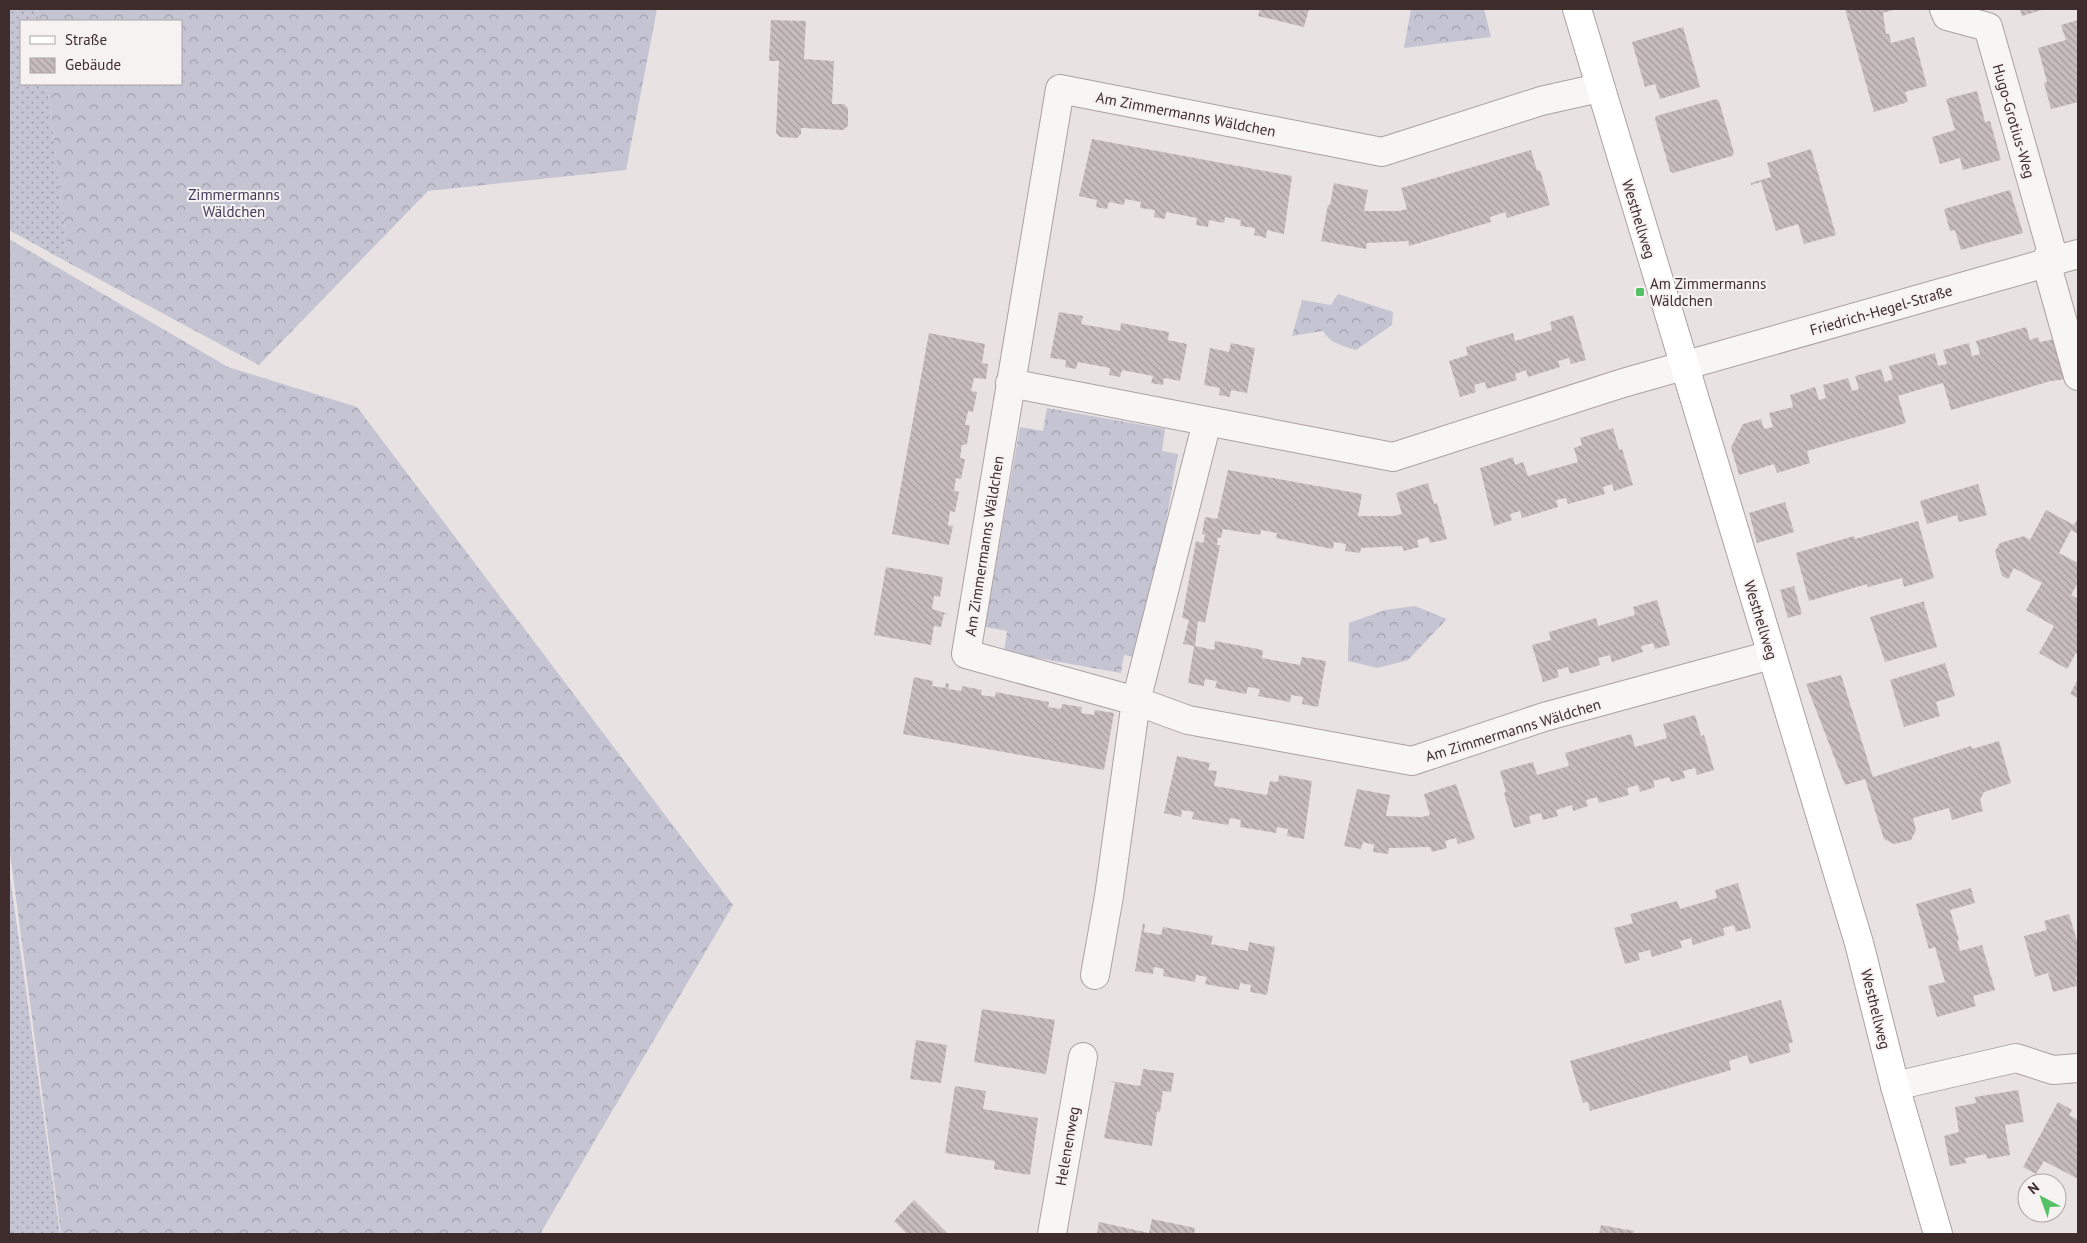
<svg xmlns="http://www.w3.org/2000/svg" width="2087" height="1243" viewBox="0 0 2087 1243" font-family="'PT Sans',sans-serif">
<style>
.grass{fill:url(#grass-dots)}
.forest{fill:url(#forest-crowns)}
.building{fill:url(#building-back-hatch)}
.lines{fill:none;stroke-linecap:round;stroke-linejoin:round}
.street-casing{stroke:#aca0a1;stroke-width:30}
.secondary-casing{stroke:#aca0a1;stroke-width:30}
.street{stroke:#f8f5f5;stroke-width:28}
.secondary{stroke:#fff;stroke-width:28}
.poi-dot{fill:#54c167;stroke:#f7f2f2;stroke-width:2}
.labels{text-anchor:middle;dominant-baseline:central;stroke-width:4;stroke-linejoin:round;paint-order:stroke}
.street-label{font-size:15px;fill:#3f2c2d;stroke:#f7f2f2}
.park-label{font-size:15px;fill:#3f3b5a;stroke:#f7f2f2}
.poi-label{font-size:15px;fill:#3f2c2d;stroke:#f7f2f2;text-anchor:start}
</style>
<defs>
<pattern id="grass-dots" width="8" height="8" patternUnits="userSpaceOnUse" patternTransform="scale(1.25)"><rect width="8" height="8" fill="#c5c4d2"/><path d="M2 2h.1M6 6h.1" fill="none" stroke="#a19fab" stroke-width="1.8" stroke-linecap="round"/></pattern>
<pattern id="forest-crowns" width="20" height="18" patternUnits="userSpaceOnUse" patternTransform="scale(1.25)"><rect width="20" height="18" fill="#c5c4d2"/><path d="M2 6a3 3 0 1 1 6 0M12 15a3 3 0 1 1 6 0" fill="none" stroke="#a19fab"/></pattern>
<pattern id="building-back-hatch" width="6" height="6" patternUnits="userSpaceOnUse" patternTransform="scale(1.25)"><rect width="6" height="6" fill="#c8bdbe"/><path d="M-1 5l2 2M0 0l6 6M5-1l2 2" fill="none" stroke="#a49a9b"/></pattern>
</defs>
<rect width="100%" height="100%" fill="#e9e2e3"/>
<g class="grass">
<path d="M 9,9 L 37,9 L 39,21 L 21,21 L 21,84 L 47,84 L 69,263 L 9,230 Z"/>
<path d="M 9,869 L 60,1234 L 9,1234 Z"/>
</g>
<g class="forest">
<path d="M 37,9 L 657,9 L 626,170 L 428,191 L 259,365 L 69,263 L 47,84 L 181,84 L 181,21 L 39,21 Z"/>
<path d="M 1411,9 L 1484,9 L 1491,37 L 1404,48 Z"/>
<path d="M 9,239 L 228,367 L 357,407 L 733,905 L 540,1234 L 61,1234 L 9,846 Z"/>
<path d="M 1338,294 L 1393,312 L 1392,325 L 1356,350 C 1343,346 1330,343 1323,331 L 1292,336 L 1302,300 L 1331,305 Z"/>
<path d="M 1047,408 L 1165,429 L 1162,451 L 1178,454 L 1142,658 L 1124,655 L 1121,673 L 1004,652 L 1007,631 L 985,627 L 1020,427 L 1043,431 Z"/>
<path d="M 1415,606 L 1447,619 L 1408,660 L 1378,668 L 1348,661 L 1349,623 L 1385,610 Z"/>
</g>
<g class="building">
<path d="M 1260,9 L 1309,9 L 1304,27 L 1258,16 Z"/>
<path d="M 1845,9 L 1897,9 L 1883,13 L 1886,34 L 1889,34 L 1891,43 L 1914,37 L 1927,86 L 1905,92 L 1908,102 L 1874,112 Z"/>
<path d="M 2020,9 L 2045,9 L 2022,16 Z"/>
<path d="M 771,20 L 806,21 L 804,59 L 834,61 L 832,104 L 844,104 L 848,108 L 848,126 L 843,130 L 801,128 L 801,134 L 797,138 L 780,137 L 776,133 L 779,61 L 769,61 Z"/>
<path d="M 2078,20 L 2078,102 L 2051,109 L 2044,83 L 2047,82 L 2038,48 L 2066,40 L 2061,25 Z"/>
<path d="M 1683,27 L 1700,87 L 1660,99 L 1655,84 L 1645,87 L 1632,42 Z"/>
<path d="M 1977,91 L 1985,122 L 1990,121 L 2001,160 L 1963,170 L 1960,158 L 1940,164 L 1932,137 L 1955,130 L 1946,99 Z"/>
<path d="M 1716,99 L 1719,101 L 1734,153 L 1732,156 L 1673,173 L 1670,171 L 1655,119 L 1656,116 Z"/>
<path d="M 1092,139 L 1292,176 L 1284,234 L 1267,230 L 1266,238 L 1254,235 L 1255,228 L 1240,226 L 1241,220 L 1225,217 L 1224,223 L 1209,220 L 1208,227 L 1196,225 L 1197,218 L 1166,212 L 1165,219 L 1154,217 L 1155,210 L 1140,208 L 1141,202 L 1125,199 L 1124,205 L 1109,202 L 1107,209 L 1096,207 L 1097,200 L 1079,196 Z"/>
<path d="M 1811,149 L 1836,235 L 1804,244 L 1798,224 L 1776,231 L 1761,182 L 1751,185 L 1751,183 L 1771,177 L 1767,163 Z"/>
<path d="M 1531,150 L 1537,171 L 1540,170 L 1550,205 L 1507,218 L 1505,212 L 1490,217 L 1491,222 L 1409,246 L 1408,241 L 1367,243 L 1366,249 L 1321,241 L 1328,205 L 1330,205 L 1334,183 L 1368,190 L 1364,211 L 1399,211 L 1407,209 L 1401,188 Z"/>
<path d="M 2010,190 L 2023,233 L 1961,250 L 1955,230 L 1950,231 L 1944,209 Z"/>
<path d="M 1059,312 L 1083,316 L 1081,324 L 1120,331 L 1121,323 L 1169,332 L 1168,340 L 1187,344 L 1180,381 L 1164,378 L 1163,385 L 1151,383 L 1153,376 L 1122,370 L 1120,377 L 1109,375 L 1110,368 L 1078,362 L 1076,369 L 1065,367 L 1066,360 L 1050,358 Z"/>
<path d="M 1573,315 L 1586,360 L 1571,364 L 1569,358 L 1558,361 L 1560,367 L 1528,377 L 1526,370 L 1515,374 L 1517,380 L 1487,389 L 1485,382 L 1474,385 L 1476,392 L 1460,397 L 1449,361 L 1468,355 L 1466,347 L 1513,333 L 1515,341 L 1552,330 L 1550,322 Z"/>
<path d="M 2026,327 L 2030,340 L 2038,337 L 2040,342 L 2055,339 L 2067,379 L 2051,381 L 1951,410 L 1943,383 L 1928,387 L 1898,396 L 1906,423 L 1807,451 L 1810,463 L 1777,473 L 1774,464 L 1739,475 L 1731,447 L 1743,424 L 1761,419 L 1764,429 L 1773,427 L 1769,413 L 1793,407 L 1790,395 L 1815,387 L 1819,400 L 1826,398 L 1823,385 L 1848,378 L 1852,391 L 1859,389 L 1855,376 L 1881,369 L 1885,382 L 1893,379 L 1889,366 L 1935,353 L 1938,366 L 1947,364 L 1943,350 L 1969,343 L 1972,356 L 1980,354 L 1976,341 Z"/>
<path d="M 929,333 L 985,344 L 982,363 L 988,364 L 986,379 L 974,378 L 971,391 L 977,392 L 973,412 L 968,411 L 965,425 L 970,425 L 967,444 L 962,445 L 960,458 L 965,459 L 961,479 L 956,478 L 954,491 L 959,492 L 955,512 L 950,511 L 948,525 L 953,526 L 949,545 L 892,534 Z"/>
<path d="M 1231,343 L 1255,348 L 1247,393 L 1231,390 L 1230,397 L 1219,395 L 1220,388 L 1204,385 L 1210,348 L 1229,352 Z"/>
<path d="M 1613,428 L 1619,450 L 1622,449 L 1633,485 L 1614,491 L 1612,484 L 1603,487 L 1605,494 L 1568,504 L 1566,498 L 1556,500 L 1558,507 L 1522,518 L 1520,511 L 1510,514 L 1512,520 L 1494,526 L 1480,468 L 1513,457 L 1515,465 L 1523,462 L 1528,476 L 1578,462 L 1574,448 L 1582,445 L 1580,438 Z"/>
<path d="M 1228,470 L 1362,494 L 1358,516 L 1393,516 L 1402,514 L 1396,493 L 1428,483 L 1434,504 L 1437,503 L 1447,539 L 1430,543 L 1428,537 L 1417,540 L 1419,547 L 1404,551 L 1402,546 L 1361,548 L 1360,553 L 1345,551 L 1346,544 L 1334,542 L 1333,549 L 1276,538 L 1277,533 L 1261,530 L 1260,535 L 1223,529 L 1221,538 L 1218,537 L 1217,545 L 1220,545 L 1205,623 L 1198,621 L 1195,646 L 1214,650 L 1215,641 L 1263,650 L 1262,658 L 1300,665 L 1302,657 L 1326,661 L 1318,707 L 1302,704 L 1303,697 L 1291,695 L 1290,702 L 1258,696 L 1260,689 L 1248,687 L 1246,694 L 1215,688 L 1217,681 L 1205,679 L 1204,686 L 1188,683 L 1194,646 L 1183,644 L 1189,620 L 1182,618 L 1196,541 L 1203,543 L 1205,535 L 1202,534 L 1205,517 L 1217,519 Z"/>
<path d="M 1978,484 L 1987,515 L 1959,522 L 1957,515 L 1927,524 L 1920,501 Z"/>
<path d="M 1785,502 L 1794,532 L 1757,543 L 1749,513 Z"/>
<path d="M 2046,510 L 2074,525 L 2078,518 L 2078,534 L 2071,530 L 2059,553 L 2078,563 L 2078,583 L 2071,595 L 2078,599 L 2078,655 L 2076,653 L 2067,669 L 2039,653 L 2054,626 L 2026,610 L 2042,583 L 2014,568 L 2008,579 L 2002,576 L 1995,551 L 2000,543 L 2024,536 L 2030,540 Z"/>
<path d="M 1918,521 L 1934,578 L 1904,587 L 1902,578 L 1868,587 L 1867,584 L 1809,601 L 1796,553 L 1854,536 L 1855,539 Z"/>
<path d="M 886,567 L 943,577 L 940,597 L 934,596 L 932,609 L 948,614 L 944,614 L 941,627 L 934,626 L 931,645 L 874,635 Z"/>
<path d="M 1794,586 L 1802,614 L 1788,618 L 1780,590 Z"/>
<path d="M 1657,600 L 1670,645 L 1655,649 L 1653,643 L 1641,646 L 1643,652 L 1612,662 L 1610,655 L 1598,658 L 1600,665 L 1570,674 L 1568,667 L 1557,670 L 1559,677 L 1543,682 L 1532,645 L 1551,640 L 1549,632 L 1596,618 L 1598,626 L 1635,615 L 1633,607 Z"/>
<path d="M 1925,601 L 1924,603 L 1937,647 L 1885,662 L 1870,617 Z"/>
<path d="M 1945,663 L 1955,696 L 1936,702 L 1940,716 L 1904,727 L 1890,680 Z"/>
<path d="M 1841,675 L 1873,777 L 1971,746 L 1972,749 L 1999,741 L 2011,783 L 1984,792 L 1980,800 L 1983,811 L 1952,820 L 1949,808 L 1913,818 L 1916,830 L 1911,840 L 1894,844 L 1884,839 L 1865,779 L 1845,785 L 1806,684 Z"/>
<path d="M 914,677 L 933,681 L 932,686 L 945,688 L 946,683 L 949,684 L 948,689 L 961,691 L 962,686 L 982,690 L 981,695 L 995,697 L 996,692 L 1049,702 L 1048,707 L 1061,709 L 1062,704 L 1082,707 L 1081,713 L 1094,715 L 1095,710 L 1114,713 L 1104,770 L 903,734 Z"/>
<path d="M 2078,679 L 2078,698 L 2070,694 Z"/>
<path d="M 1695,715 L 1701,736 L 1704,735 L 1714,770 L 1697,775 L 1695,768 L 1683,771 L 1685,778 L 1671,782 L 1669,777 L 1653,781 L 1655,787 L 1640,792 L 1638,785 L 1627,788 L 1629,795 L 1599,803 L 1597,797 L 1586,800 L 1588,806 L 1573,811 L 1572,805 L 1556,810 L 1558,816 L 1543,820 L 1541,813 L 1529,816 L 1531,823 L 1514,828 L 1504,793 L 1506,792 L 1500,771 L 1533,762 L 1537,775 L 1569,766 L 1565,753 L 1631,734 L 1635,747 L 1667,738 L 1663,724 Z"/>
<path d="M 1177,756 L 1210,763 L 1208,770 L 1217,771 L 1214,786 L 1267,795 L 1270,781 L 1278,782 L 1279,775 L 1312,781 L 1304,839 L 1287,836 L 1288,829 L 1277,827 L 1276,833 L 1240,827 L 1241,820 L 1230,818 L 1228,825 L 1192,819 L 1194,812 L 1182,810 L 1181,817 L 1164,813 Z"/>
<path d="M 1456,784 L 1475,839 L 1458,844 L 1456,838 L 1445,841 L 1447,848 L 1432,852 L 1430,847 L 1389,848 L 1388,854 L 1373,852 L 1374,845 L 1363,842 L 1361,849 L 1344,846 L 1357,789 L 1390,795 L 1386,816 L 1422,817 L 1430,815 L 1424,794 Z"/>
<path d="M 1738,883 L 1751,928 L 1736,932 L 1734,925 L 1723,928 L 1725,935 L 1693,945 L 1691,938 L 1680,941 L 1682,948 L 1652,957 L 1650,950 L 1638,953 L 1640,960 L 1625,964 L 1614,928 L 1633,923 L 1630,914 L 1677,901 L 1680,909 L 1717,898 L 1715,890 Z"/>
<path d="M 1971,888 L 1975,903 L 1950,910 L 1959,940 L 1957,941 L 1960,951 L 1982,945 L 1995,990 L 1973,996 L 1976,1006 L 1937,1017 L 1928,986 L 1945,982 L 1935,947 L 1929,949 L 1916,904 Z"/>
<path d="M 2069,914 L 2078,944 L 2078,976 L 2076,977 L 2078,990 L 2076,986 L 2053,992 L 2048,973 L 2035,977 L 2024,936 L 2047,930 L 2044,921 Z"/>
<path d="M 1143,923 L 1145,924 L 1144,932 L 1161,935 L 1163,927 L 1213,936 L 1211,944 L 1248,951 L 1249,942 L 1275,947 L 1267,995 L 1250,992 L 1251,985 L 1240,983 L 1239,990 L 1205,984 L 1207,977 L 1196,975 L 1195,982 L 1163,976 L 1164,969 L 1154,967 L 1153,974 L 1135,971 Z"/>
<path d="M 1781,1000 L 1793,1042 L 1788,1044 L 1791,1052 L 1750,1064 L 1747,1055 L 1729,1061 L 1731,1070 L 1590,1111 L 1588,1102 L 1583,1103 L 1570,1061 Z"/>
<path d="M 982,1009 L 1055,1020 L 1046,1074 L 974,1062 Z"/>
<path d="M 916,1040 L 947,1045 L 941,1083 L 910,1079 Z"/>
<path d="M 1143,1069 L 1174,1073 L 1171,1092 L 1163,1091 L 1160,1112 L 1157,1111 L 1152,1146 L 1104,1138 L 1115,1083 L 1110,1081 L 1140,1086 Z"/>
<path d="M 955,1086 L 986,1091 L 983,1109 L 1038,1118 L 1030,1175 L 994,1169 L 995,1161 L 945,1153 Z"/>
<path d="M 2018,1090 L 2024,1122 L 2005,1125 L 2010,1155 L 1987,1159 L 1986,1154 L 1965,1158 L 1966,1163 L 1950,1166 L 1944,1136 L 1959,1132 L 1955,1107 L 1976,1103 L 1975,1097 Z"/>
<path d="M 2058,1102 L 2072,1110 L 2069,1115 L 2078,1120 L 2078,1179 L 2044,1161 L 2036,1174 L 2023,1167 Z"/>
<path d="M 914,1200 L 948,1234 L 907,1234 L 894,1221 Z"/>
<path d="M 1152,1219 L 1195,1228 L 1194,1234 L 1097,1234 L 1099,1222 L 1149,1233 Z"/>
<path d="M 1601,1225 L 1634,1231 L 1633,1234 L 1599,1234 Z"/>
</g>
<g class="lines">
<g class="street-casing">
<g id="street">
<path d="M 1944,9 L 1947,16 L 1988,27 L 2051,249 L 2046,262 L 2078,376"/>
<path d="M 1599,88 L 1541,101 L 1382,152 L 1060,89 L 966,654 L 1136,701 L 1188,720 L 1412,761 L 1544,717 L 1771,655"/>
<path d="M 1010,383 L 1393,457 L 1623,383 L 2078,254"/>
<path d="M 1095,975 L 1109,896 L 1136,701 L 1207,422"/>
<path d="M 1895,1086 L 2016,1058 L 2053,1070 L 2078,1068"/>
<path d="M 1052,1234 L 1083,1057"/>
</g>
</g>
<g class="secondary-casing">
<path id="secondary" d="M 1577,9 L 1859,943 L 1895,1086 L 1938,1234"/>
</g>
<use href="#street" class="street"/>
<use href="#secondary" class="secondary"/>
</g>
<rect class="poi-dot" x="1635" y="287" width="10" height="10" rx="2.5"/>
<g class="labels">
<g class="street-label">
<text transform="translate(1186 114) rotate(11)">Am Zimmermanns Wäldchen</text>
<text transform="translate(2014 121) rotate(74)">Hugo-Grotius-Weg</text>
<text transform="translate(1639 219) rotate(73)">Westhellweg</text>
<text transform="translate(1881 310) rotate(-16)">Friedrich-Hegel-Straße</text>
<text transform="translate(984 546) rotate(-81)">Am Zimmermanns Wäldchen</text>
<text transform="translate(1761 620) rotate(73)">Westhellweg</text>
<text transform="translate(1513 730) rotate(-17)">Am Zimmermanns Wäldchen</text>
<text transform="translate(1876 1009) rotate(76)">Westhellweg</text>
<text transform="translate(1067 1146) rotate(-80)">Helenenweg</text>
</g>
<g class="park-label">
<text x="234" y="194">Zimmermanns<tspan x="234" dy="17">Wäldchen</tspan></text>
</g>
<g class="poi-label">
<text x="1650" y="283">Am Zimmermanns<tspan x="1650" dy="17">Wäldchen</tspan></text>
</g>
</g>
<rect width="2087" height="1243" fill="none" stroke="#3f2c2d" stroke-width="20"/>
<rect x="20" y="20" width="162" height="65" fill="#f7f2f2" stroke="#ada3a3"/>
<rect x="30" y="36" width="25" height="8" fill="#ffffff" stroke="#ada3a3"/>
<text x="65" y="45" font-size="15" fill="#3f2c2d">Straße</text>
<rect x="30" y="58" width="25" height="15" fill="url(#building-back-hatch)" stroke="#ada3a3"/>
<text x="65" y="70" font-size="15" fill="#3f2c2d">Gebäude</text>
<g transform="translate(2042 1198) rotate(319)"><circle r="24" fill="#f7f2f2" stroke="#ada3a3"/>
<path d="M0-4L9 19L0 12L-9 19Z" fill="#54c167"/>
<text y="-8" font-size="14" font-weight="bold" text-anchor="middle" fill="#3f2c2d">N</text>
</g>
</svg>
